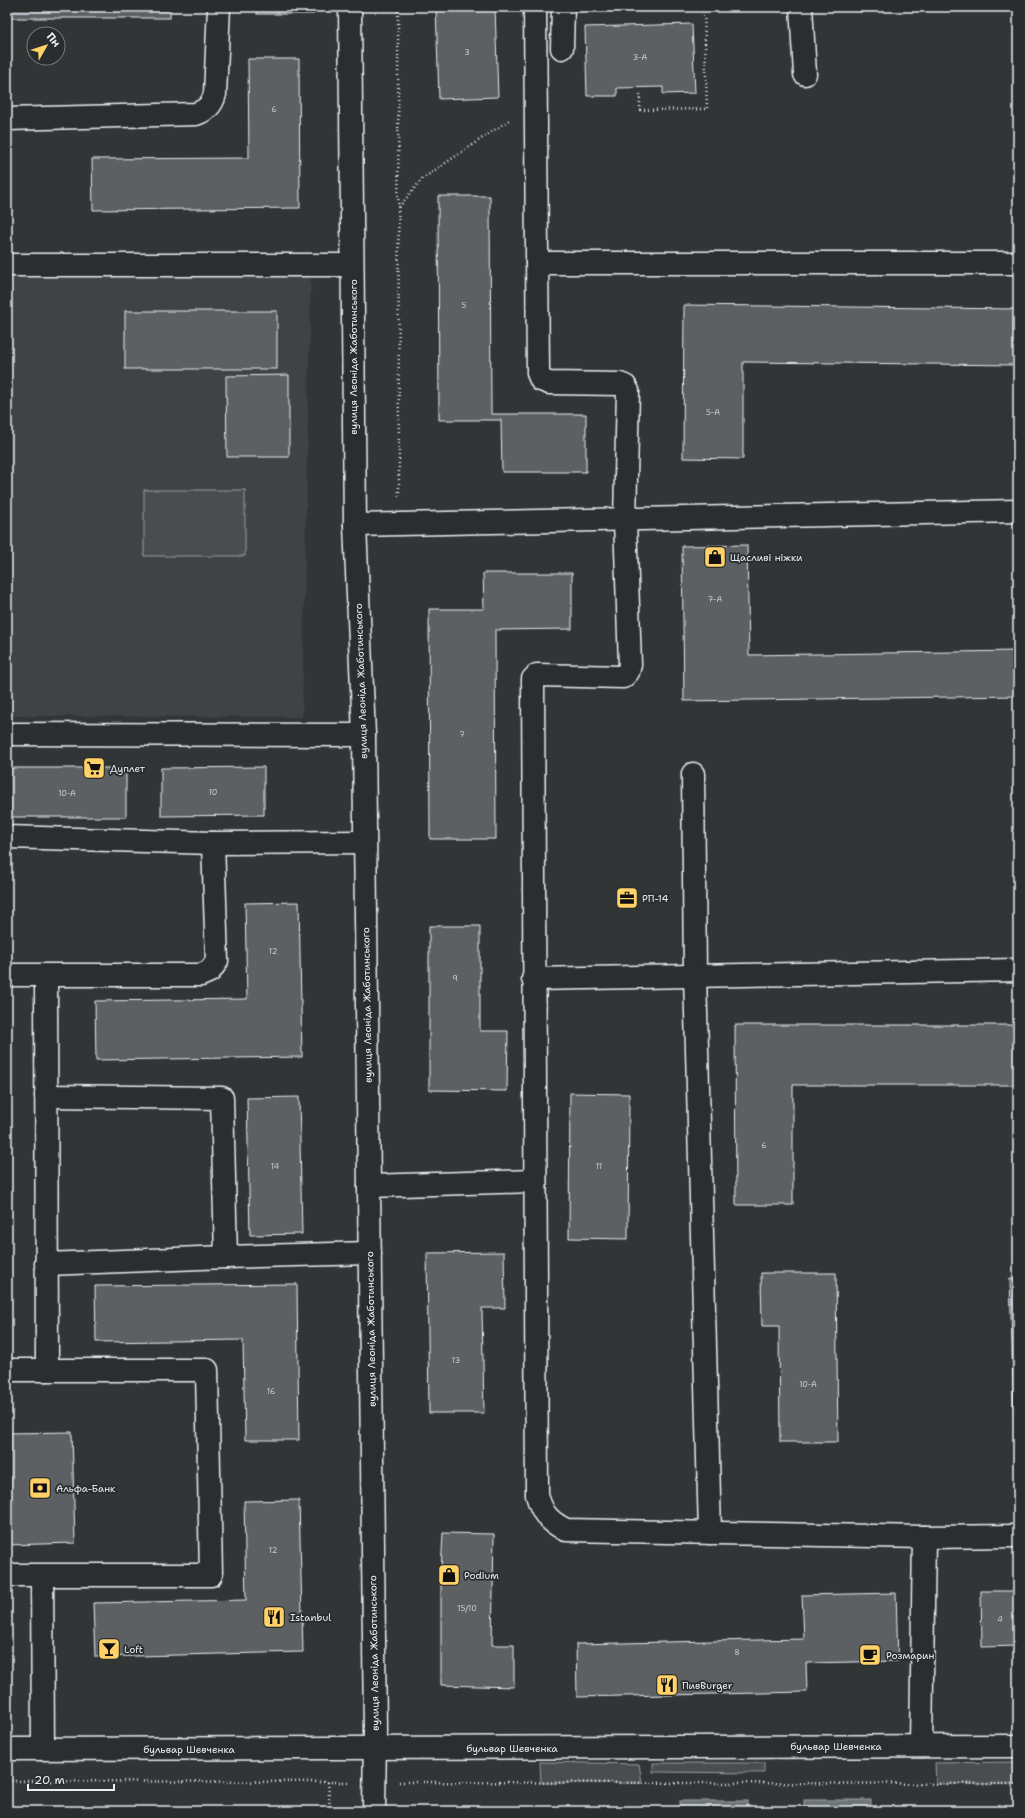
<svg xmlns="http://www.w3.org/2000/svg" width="1025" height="1818" viewBox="0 0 1025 1818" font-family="'Shantell Sans',sans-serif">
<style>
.built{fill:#3f4244}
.green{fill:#494d4f;stroke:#989fa4}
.water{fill:#6e7376;stroke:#9fa5aa}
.building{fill:#5c6063;stroke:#e8f1f8}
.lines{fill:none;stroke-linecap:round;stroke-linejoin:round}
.minor-casing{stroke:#e8f1f8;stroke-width:25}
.path{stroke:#e8f1f8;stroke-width:2.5;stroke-dasharray:1 3;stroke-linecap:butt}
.minor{stroke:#2a2d2e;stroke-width:22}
.labels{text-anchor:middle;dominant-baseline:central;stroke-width:3.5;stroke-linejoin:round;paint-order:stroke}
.number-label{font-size:8px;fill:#c5cdd3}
.street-label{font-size:10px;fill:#e8f1f8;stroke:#2a2d2e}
.poi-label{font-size:10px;fill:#e8f1f8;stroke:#2a2d2e;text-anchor:start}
</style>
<rect width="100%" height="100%" fill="#323536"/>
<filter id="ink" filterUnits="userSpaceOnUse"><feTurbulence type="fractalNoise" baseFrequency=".025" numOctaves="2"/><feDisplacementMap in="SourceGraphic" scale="8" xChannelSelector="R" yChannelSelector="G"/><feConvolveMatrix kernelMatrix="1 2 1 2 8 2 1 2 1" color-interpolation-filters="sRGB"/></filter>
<g filter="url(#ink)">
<path class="built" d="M 311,272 L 302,717 L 7,716 L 7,273 Z"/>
<g class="green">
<rect x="144" y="490" width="101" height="66"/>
<path d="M 540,1762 L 639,1764 L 642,1783 L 541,1783 Z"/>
<path d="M 1018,1762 L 1018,1784 L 936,1784 L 935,1763 Z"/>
<path d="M 653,1763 L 764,1763 L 764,1773 L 653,1772 Z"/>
</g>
<g class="water">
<rect x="804" y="1800" width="67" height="11"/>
<rect x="680" y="1801" width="67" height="10"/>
</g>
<g class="building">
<rect x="7" y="7" width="163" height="11"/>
<rect x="257" y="7" width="57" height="7"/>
<path d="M 436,7 L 495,7 L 498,97 L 439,99 Z"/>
<path d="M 692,24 L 695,93 L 663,94 L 663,87 L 617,88 L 617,96 L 587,96 L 585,27 Z"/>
<path d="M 248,59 L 299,59 L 300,208 L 93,210 L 92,159 L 249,158 Z"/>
<path d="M 438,196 L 490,196 L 491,414 L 586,414 L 586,472 L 502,472 L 501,420 L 439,420 Z"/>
<path d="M 684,305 L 1018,309 L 1018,365 L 743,362 L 743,459 L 683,458 Z"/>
<rect x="125" y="311" width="152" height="58"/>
<path d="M 289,375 L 289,457 L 227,457 L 226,376 Z"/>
<path d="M 747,545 L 749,655 L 1018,651 L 1018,696 L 684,701 L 682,546 Z"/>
<path d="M 483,573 L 572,573 L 572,629 L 495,630 L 496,839 L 430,839 L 429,609 L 484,609 Z"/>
<path d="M 264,767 L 264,815 L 161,816 L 161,768 Z"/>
<rect x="7" y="768" width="119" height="49"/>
<path d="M 299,902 L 302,1057 L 96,1060 L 95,1001 L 247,999 L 245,903 Z"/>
<path d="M 429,926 L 480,926 L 480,1031 L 508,1031 L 507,1091 L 429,1090 Z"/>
<path d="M 735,1025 L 1018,1025 L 1018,1085 L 793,1085 L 793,1205 L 736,1205 Z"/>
<path d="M 570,1093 L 629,1094 L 628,1239 L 569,1238 Z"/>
<path d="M 299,1097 L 302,1234 L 250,1235 L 247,1098 Z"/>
<path d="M 504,1252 L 505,1308 L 482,1308 L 484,1413 L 429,1413 L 427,1253 Z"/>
<path d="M 761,1273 L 836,1273 L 838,1442 L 780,1442 L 779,1326 L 762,1326 Z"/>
<path d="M 1010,1279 L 1018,1279 L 1018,1451 L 1015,1451 Z"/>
<path d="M 297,1284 L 299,1440 L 245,1440 L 243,1340 L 96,1342 L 95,1286 Z"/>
<path d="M 72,1432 L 75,1543 L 7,1545 L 7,1433 Z"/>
<path d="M 299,1500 L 303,1652 L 95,1657 L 93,1603 L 246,1600 L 244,1501 Z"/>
<path d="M 443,1533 L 494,1534 L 492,1645 L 514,1645 L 514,1687 L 441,1685 L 441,1571 Z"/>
<path d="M 981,1591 L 1018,1591 L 1018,1646 L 982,1647 Z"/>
<path d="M 896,1593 L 898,1661 L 806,1663 L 807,1692 L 577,1697 L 576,1644 L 804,1639 L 802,1595 Z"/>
</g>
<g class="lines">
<g class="minor-casing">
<g id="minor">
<path d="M 350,7 L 355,525 L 364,735 L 375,1731 L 374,1811"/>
<path d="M 535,7 L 538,373 L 541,380 L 549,383 L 620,384 L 625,386 L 628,391 L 625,520 L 630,665 L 628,672 L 623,677 L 537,675 L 533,679 L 537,1495 C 542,1513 548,1521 566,1530 L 924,1537 L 1018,1536"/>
<path d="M 801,7 L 805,74"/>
<path d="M 562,48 L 563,7"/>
<path d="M 7,119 L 196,114 C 207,110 212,105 215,94 L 219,7"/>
<path d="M 537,263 L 1018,263"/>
<path d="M 7,265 L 352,265"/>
<path d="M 355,525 L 1018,511"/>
<path d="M 7,734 L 364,735"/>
<path d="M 693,774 L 695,975 L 710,1533"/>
<path d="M 7,837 L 213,843 L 217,961 L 210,971 L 201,975 L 7,975"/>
<path d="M 213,843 L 365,842"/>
<path d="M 46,976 L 47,1370"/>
<path d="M 533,979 L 1018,970"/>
<path d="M 46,1096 L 222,1098 L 226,1257 L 370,1253"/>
<path d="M 369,1186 L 534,1181"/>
<path d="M 46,1264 L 226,1257"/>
<path d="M 7,1370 L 207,1370 L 211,1575 L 7,1575"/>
<path d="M 42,1576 L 43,1749"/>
<path d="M 921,1746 L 924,1537"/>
<path d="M 7,1749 L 1018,1746"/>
</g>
</g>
<g class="path">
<path d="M 398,7 L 399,498"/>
<path d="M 640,94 L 640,110 L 707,109 L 704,7"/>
<path d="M 399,207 L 422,179 L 509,120"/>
<path d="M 7,1781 L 348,1782"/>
<path d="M 328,1782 L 330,1811"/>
<path d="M 399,1782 L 1018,1784"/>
</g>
<use href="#minor" class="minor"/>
</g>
</g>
<defs>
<g id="shop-square" transform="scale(1.15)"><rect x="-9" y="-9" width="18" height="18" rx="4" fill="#ffd166" stroke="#2a2d2e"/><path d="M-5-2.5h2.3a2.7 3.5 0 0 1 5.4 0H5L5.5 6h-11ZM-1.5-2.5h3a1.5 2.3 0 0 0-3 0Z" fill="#111"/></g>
<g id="supermarket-square" transform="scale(1.15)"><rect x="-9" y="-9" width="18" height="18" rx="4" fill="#ffd166" stroke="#2a2d2e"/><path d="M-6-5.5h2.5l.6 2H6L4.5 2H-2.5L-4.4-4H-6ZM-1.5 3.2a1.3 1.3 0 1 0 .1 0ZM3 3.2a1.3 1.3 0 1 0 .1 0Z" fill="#111"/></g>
<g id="office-square" transform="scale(1.15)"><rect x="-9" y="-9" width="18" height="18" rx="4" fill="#ffd166" stroke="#2a2d2e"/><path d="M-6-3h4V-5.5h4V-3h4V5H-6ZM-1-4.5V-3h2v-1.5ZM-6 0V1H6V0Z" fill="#111"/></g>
<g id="bank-square" transform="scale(1.15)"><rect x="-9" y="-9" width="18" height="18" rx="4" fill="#ffd166" stroke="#2a2d2e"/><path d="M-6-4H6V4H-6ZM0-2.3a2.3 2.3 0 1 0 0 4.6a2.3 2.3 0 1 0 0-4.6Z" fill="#111"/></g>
<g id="restaurant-square" transform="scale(1.15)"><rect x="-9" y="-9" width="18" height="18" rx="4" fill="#ffd166" stroke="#2a2d2e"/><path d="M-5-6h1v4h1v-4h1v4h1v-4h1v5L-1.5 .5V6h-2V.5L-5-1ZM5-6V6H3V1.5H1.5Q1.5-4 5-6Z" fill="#111"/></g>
<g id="bar-square" transform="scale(1.15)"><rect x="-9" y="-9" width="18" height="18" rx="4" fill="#ffd166" stroke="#2a2d2e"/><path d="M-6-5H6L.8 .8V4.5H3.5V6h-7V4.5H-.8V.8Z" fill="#111"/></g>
<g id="cafe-square" transform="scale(1.15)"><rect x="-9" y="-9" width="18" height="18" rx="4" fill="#ffd166" stroke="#2a2d2e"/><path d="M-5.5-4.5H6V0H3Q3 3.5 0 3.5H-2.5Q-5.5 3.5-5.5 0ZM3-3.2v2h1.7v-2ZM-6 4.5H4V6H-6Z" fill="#111"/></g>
</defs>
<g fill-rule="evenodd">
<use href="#shop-square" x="715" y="557"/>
<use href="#supermarket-square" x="94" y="768"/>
<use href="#office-square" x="627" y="898"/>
<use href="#bank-square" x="40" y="1488"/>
<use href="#shop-square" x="449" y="1575"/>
<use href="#restaurant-square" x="274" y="1617"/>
<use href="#bar-square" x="109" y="1649"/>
<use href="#cafe-square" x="870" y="1655"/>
<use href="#restaurant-square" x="667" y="1685"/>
</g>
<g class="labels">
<g class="number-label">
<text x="467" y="52">3</text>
<text x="640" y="57">3-А</text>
<text x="274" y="109">6</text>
<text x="464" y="305">5</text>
<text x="713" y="412">5-А</text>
<text x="715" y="599">7-А</text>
<text x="462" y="734">7</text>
<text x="213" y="792">10</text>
<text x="67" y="793">10-А</text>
<text x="273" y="951">12</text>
<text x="455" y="978">9</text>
<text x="764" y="1145">6</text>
<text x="275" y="1166">14</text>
<text x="599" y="1166">11</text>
<text x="456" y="1360">13</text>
<text x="808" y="1384">10-А</text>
<text x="271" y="1391">16</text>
<text x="273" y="1550">12</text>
<text x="467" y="1608">15/10</text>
<text x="1000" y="1619">4</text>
<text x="737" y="1652">8</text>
</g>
<g class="street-label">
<text transform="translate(353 357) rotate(-90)">вулиця Леоніда Жаботинського</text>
<text transform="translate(361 681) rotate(-92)">вулиця Леоніда Жаботинського</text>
<text transform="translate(367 1005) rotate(-91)">вулиця Леоніда Жаботинського</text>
<text transform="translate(371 1329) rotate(-91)">вулиця Леоніда Жаботинського</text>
<text transform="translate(374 1653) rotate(-91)">вулиця Леоніда Жаботинського</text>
<text x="836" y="1746">бульвар Шевченка</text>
<text x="512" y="1748">бульвар Шевченка</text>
<text x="189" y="1749">бульвар Шевченка</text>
</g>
<g class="poi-label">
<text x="730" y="557">Щасливі ніжки</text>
<text x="110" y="768">Дуплет</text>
<text x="642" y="898">РП-14</text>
<text x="56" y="1488">Альфа-Банк</text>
<text x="464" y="1575">Podium</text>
<text x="290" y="1617">Istanbul</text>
<text x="124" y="1649">Loft</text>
<text x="886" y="1655">Розмарин</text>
<text x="682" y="1685">ПивBurger</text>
</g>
</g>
<rect width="1025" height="1818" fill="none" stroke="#2a2d2e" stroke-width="24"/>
<rect x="12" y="12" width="1001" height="1794" fill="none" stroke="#e8f1f8" stroke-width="1.5" filter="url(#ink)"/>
<g transform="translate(46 46) rotate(51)"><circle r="19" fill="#2a2d2e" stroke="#767b7f"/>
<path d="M0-3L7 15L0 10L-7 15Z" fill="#ffd166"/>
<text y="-6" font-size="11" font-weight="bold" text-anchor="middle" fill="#e8f1f8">Пн</text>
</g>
<path d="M28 1784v6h86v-6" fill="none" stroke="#e8f1f8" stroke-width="2"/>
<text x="34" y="1784" font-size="12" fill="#e8f1f8" stroke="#2a2d2e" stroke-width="3" paint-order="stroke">20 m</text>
</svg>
